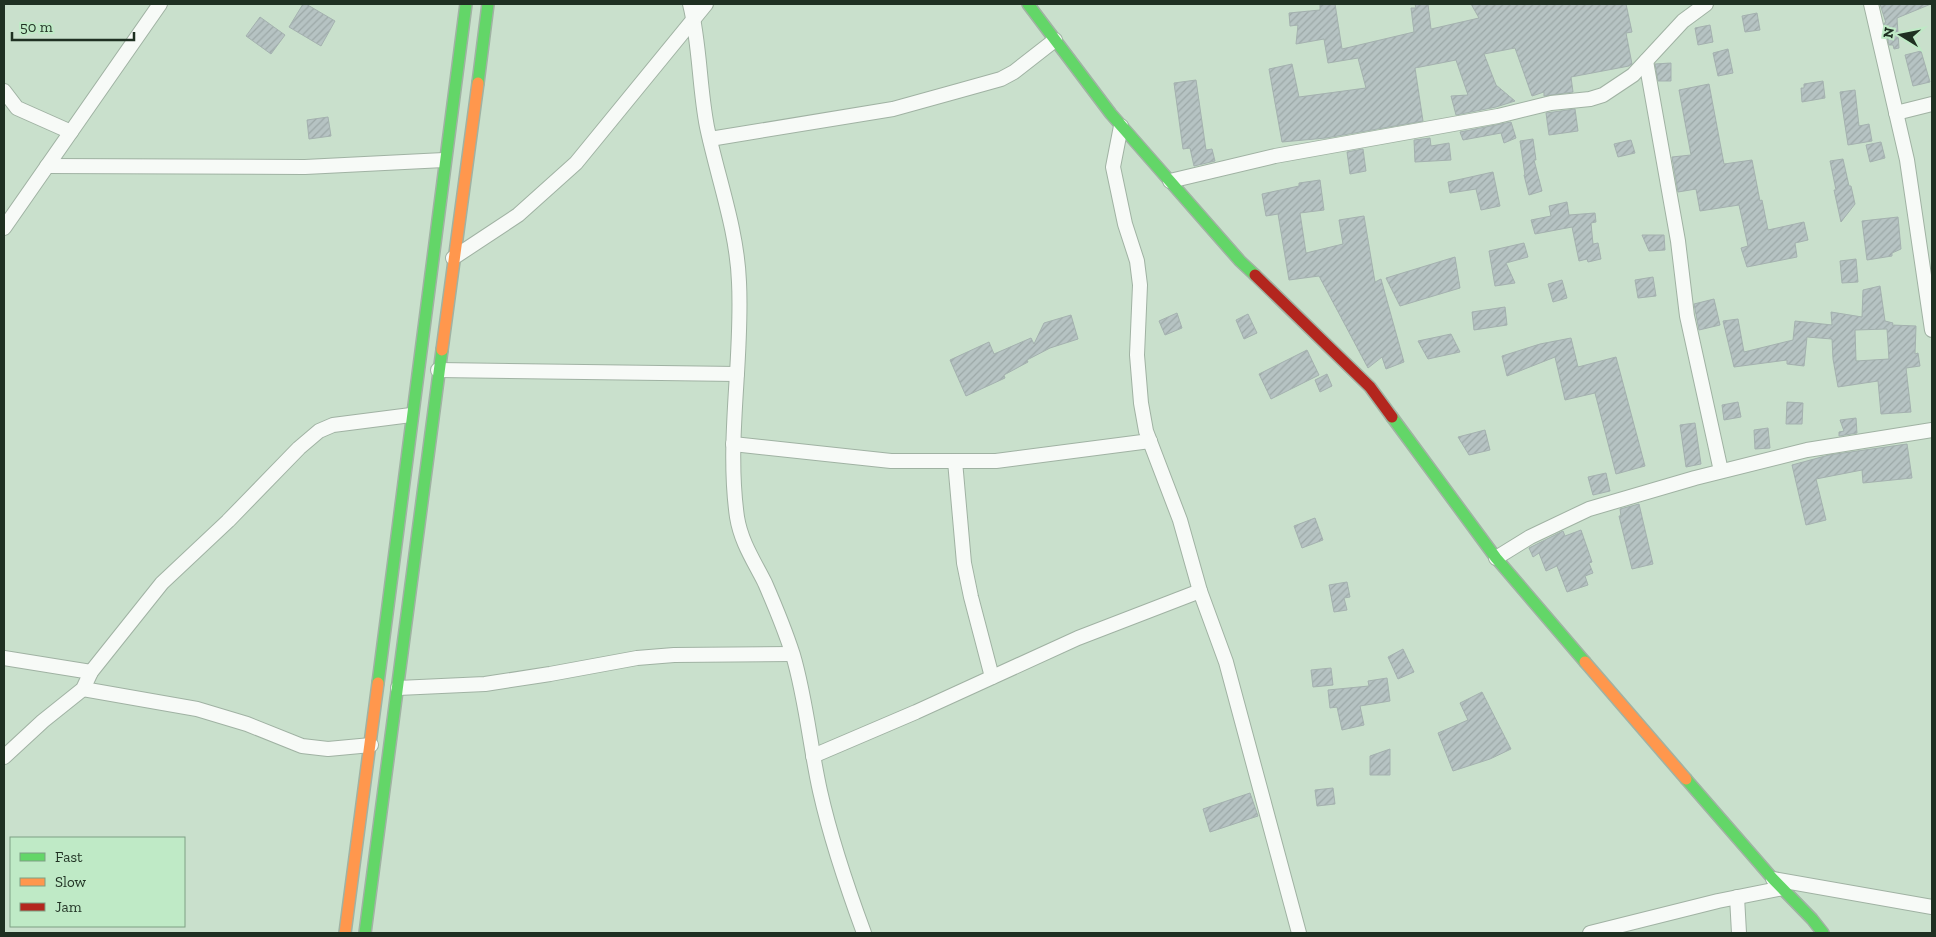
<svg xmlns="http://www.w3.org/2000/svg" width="1936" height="937" viewBox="0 0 1936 937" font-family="'Zilla Slab',serif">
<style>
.building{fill:url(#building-hatch);stroke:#a4b1af;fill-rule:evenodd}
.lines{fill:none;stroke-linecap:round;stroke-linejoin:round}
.street-casing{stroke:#a0b2a3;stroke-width:16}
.fast-casing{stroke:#a0b2a3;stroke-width:14}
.slow-casing{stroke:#a0b2a3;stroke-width:14}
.jam-casing{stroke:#a0b2a3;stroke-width:14}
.street{stroke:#f7faf7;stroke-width:14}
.fast{stroke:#63d668;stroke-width:11}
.slow{stroke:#ff974d;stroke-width:11}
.jam{stroke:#b3261e;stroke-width:11}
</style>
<defs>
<pattern id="building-hatch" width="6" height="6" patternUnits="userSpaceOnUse" patternTransform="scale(1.25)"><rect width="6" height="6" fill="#b6c3c3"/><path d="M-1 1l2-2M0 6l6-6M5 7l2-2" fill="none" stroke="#9ca8a7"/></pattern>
</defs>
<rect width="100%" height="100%" fill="#c9e0cc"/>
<g class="building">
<path d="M 303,4 L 306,4 L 335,21 L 321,46 L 289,27 Z"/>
<path d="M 1327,4 L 1335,4 L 1342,49 L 1414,32 L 1411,8 L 1416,8 L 1415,4 L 1428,4 L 1431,29 L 1479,18 L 1471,4 L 1626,4 L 1632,32 L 1626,33 L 1632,64 L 1629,66 L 1571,77 L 1573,92 L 1544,96 L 1544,92 L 1532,96 L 1515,48 L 1484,54 L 1496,85 L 1515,101 L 1496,107 L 1456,115 L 1451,96 L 1468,95 L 1456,60 L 1415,68 L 1423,121 L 1326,138 L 1282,142 L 1269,69 L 1292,64 L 1299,97 L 1366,88 L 1358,58 L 1328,63 L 1324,39 L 1296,44 L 1298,25 L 1290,26 L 1289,13 L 1320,10 L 1320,5 Z"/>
<path d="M 1880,4 L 1931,4 L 1897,18 L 1899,48 L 1894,49 L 1893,45 L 1889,45 L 1884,23 L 1886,23 Z"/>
<path d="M 1757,13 L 1760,30 L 1745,32 L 1742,16 Z"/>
<path d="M 260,17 L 285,35 L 271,54 L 246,36 Z"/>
<path d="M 1710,25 L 1713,42 L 1698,45 L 1695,28 Z"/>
<path d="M 1728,49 L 1733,73 L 1718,76 L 1713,53 Z"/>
<path d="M 1921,51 L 1930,82 L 1913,86 L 1905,55 Z"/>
<path d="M 1671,63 L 1671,81 L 1658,81 L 1655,64 Z"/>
<path d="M 1196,80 L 1206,150 L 1212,149 L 1215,161 L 1194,166 L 1190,148 L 1183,149 L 1174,83 Z"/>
<path d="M 1823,81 L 1825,98 L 1802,102 L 1801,88 L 1804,88 L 1804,84 Z"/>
<path d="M 1709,84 L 1724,164 L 1752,160 L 1760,201 L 1762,200 L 1768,230 L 1804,222 L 1808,240 L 1795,243 L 1797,257 L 1747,267 L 1741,248 L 1748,246 L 1739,205 L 1700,211 L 1696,189 L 1678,192 L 1672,157 L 1691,155 L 1679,90 Z"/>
<path d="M 1855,90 L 1859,126 L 1869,124 L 1872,141 L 1848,145 L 1840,92 Z"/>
<path d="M 1575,109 L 1578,131 L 1549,135 L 1546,113 Z"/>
<path d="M 328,117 L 331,136 L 309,139 L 307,120 Z"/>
<path d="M 1511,122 L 1516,138 L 1504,143 L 1501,133 L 1463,140 L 1460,132 Z"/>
<path d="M 1430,138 L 1431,146 L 1449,143 L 1451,160 L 1415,162 L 1414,140 Z"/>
<path d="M 1533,139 L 1536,160 L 1534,160 L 1542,191 L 1529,195 L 1524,175 L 1525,175 L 1520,141 Z"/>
<path d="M 1631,140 L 1635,153 L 1618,157 L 1614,144 Z"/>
<path d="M 1881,142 L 1885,158 L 1870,162 L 1866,145 Z"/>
<path d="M 1363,149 L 1366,171 L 1350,174 L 1347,152 Z"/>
<path d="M 1843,159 L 1849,186 L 1851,186 L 1855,204 L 1841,222 L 1834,190 L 1836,190 L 1830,161 Z"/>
<path d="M 1493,172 L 1500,206 L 1481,210 L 1476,189 L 1450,193 L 1448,182 Z"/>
<path d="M 1320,180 L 1324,210 L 1300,213 L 1306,253 L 1343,244 L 1339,220 L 1364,216 L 1375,282 L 1381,279 L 1404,362 L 1386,369 L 1382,357 L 1368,368 L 1319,276 L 1289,280 L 1278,214 L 1266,216 L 1262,194 L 1299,186 L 1299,183 Z"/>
<path d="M 1567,202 L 1569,215 L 1595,213 L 1596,222 L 1591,223 L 1593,244 L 1598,243 L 1601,259 L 1588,262 L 1587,259 L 1579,261 L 1572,227 L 1535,234 L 1531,220 L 1551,216 L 1549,206 Z"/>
<path d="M 1898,217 L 1901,249 L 1892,253 L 1892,256 L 1867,260 L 1862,221 Z"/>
<path d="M 1642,235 L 1664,235 L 1665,250 L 1649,251 Z"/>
<path d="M 1524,243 L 1528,257 L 1506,263 L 1515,283 L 1495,286 L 1489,251 Z"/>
<path d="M 1455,257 L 1460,288 L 1400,306 L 1386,278 Z"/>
<path d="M 1856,259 L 1858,282 L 1842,283 L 1840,261 Z"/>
<path d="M 1653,277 L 1656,296 L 1638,298 L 1635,280 Z"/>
<path d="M 1562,280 L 1567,298 L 1553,302 L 1548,284 Z"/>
<path d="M 1880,286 L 1885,321 L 1893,323 L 1892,325 L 1916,326 L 1915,354 L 1918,353 L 1920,366 L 1906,368 L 1911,412 L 1881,414 L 1878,381 L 1838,387 L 1833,359 L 1832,339 L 1807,337 L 1804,366 L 1787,364 L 1787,360 L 1734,367 L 1723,321 L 1738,319 L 1744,352 L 1793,340 L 1795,321 L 1832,325 L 1831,312 L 1862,317 L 1863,290 ZM 1887,329 L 1889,359 L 1856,361 L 1855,330 Z"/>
<path d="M 1714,299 L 1720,325 L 1699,330 L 1694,304 Z"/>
<path d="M 1505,307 L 1507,325 L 1474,330 L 1472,312 Z"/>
<path d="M 1177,313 L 1182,328 L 1165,335 L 1159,321 Z"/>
<path d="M 1248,314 L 1257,333 L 1244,339 L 1236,320 Z"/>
<path d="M 1071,315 L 1078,339 L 1050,348 L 1027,360 L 1028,362 L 1004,375 L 1005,378 L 966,396 L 950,360 L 989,342 L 994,354 L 1031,338 L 1034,344 L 1044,323 Z"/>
<path d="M 1451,334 L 1460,352 L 1428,359 L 1418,341 Z"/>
<path d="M 1571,338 L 1578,367 L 1616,357 L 1645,466 L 1616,474 L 1595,393 L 1565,400 L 1555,357 L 1507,376 L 1502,356 L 1540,344 Z"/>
<path d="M 1307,350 L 1319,375 L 1271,399 L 1259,374 Z"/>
<path d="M 1327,374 L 1332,386 L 1320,392 L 1315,380 Z"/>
<path d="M 1738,402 L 1741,417 L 1724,420 L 1722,405 Z"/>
<path d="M 1787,402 L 1803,403 L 1802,424 L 1786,424 Z"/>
<path d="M 1856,418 L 1857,433 L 1839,436 L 1839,432 L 1844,431 L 1840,420 Z"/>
<path d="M 1695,423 L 1701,464 L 1686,467 L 1680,425 Z"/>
<path d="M 1768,428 L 1770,448 L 1755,449 L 1754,430 Z"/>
<path d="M 1485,430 L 1490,450 L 1469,455 L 1458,437 Z"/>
<path d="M 1907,444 L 1912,478 L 1863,483 L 1862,470 L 1816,479 L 1826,520 L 1806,525 L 1792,465 L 1829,455 Z"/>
<path d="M 1606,473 L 1610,491 L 1593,495 L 1588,477 Z"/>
<path d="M 1639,504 L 1653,564 L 1632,569 L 1619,516 L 1621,516 L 1620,509 Z"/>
<path d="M 1315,518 L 1323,540 L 1302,548 L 1294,526 Z"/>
<path d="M 1581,530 L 1592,562 L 1589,563 L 1593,573 L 1585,576 L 1588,585 L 1567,592 L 1557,566 L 1546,571 L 1539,553 L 1533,557 L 1529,548 L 1563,531 L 1565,536 Z"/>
<path d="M 1347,582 L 1350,597 L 1344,598 L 1347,610 L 1334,612 L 1329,585 Z"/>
<path d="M 1403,649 L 1414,672 L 1398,679 L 1388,657 Z"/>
<path d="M 1331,668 L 1333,685 L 1313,687 L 1311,670 Z"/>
<path d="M 1387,678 L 1390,701 L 1360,706 L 1364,725 L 1342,730 L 1337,707 L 1330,708 L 1328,690 L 1369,686 L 1368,681 Z"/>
<path d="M 1482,692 L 1511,749 L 1490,759 L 1453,771 L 1438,733 L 1468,720 L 1460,703 Z"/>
<path d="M 1390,749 L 1390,775 L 1370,775 L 1370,756 Z"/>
<path d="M 1333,788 L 1335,804 L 1317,806 L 1315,790 Z"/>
<path d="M 1250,793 L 1258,816 L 1210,832 L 1203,809 Z"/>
</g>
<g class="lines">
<g class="street-casing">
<g id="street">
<path d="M 690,4 C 700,44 699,86 707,127 C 718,179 737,229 739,282 C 743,360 726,439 737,517 C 741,542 754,561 765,583 C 775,606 785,630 793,655 C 806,699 810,746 820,791 C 831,840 847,887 864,933"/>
<path d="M 1871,4 L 1907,160 L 1932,330"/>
<path d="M 1646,61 L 1678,241 L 1687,316 L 1721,471"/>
<path d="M 4,91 L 17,108 L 71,132"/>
<path d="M 1896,113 L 1932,104"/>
<path d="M 1121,126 L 1113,167 L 1125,224 L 1137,261 L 1140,285 L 1137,355 L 1141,403 L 1146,431 L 1180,520 L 1200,591 L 1226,662 L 1299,933"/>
<path d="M 710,139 L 893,109 L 958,91 L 1001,79 L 1014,72 L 1055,40"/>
<path d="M 47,166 L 305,167 L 444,160"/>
<path d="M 1170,181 L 1275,156 L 1498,116 L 1551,103 L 1590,99 L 1603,95 L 1633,75 L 1683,21 L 1706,4"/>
<path d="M 4,228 L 160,4"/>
<path d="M 453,258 L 518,215 L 576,163 L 706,4"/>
<path d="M 438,370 L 737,374"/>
<path d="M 733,444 L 891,461 L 996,461 L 1150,441"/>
<path d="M 955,461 L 964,563 L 971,597 L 992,677"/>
<path d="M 1496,558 L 1530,537 L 1589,509 L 1695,478 L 1807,450 L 1932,430"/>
<path d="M 4,658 L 91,672"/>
<path d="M 398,688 L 485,684 L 550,674 L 637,658 L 674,655 L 792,654"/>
<path d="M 83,689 L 197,709 L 247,724 L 302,746 L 328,749 L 371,745"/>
<path d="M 813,756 L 916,712 L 1078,638 L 1200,591"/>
<path d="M 4,757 L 43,721 L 83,689 L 91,672 L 162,583 L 228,521 L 299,448 L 319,431 L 333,425 L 411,415"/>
<path d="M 1773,879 L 1932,907"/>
<path d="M 1737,897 L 1739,933"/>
<path d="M 1590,933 L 1718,901 L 1783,888"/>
</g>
</g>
<g class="fast-casing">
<g id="fast">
<path d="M 1028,4 L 1111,114 L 1240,261 L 1255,275"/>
<path d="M 478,83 L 488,4"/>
<path d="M 1392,417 L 1496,558 L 1585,662"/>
<path d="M 378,683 L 466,4"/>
<path d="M 1686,779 L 1773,879 L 1812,919 L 1823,933"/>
<path d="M 365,933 L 442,350"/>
</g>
</g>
<g class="slow-casing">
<g id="slow">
<path d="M 442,350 L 478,83"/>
<path d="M 1585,662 L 1686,779"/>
<path d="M 345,933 L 378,683"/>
</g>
</g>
<g class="jam-casing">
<path id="jam" d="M 1255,275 L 1370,387 L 1392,417"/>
</g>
<use href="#street" class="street"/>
<use href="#fast" class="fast"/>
<use href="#slow" class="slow"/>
<use href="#jam" class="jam"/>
</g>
<rect width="1936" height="937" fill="none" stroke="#1f3022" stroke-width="10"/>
<rect x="10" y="837" width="175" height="90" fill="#bfeac6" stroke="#7fa084"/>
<rect x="20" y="853" width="25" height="8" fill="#63d668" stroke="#7fa084"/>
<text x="55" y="862" font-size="15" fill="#1f3022">Fast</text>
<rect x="20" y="878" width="25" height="8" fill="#ff974d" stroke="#7fa084"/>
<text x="55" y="887" font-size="15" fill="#1f3022">Slow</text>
<rect x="20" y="903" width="25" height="8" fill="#b3261e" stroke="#7fa084"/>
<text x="55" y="912" font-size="15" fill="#1f3022">Jam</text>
<g transform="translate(1901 35) rotate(280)" stroke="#bfeac6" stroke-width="4" paint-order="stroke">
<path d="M0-4L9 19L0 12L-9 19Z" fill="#1f3022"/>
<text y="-8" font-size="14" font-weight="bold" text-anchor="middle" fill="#1f3022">N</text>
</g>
<path d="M12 32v8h122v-8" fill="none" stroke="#1f3022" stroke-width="2.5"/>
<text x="20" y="32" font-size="15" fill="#1f3022" stroke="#bfeac6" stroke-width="4" paint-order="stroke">50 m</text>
</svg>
